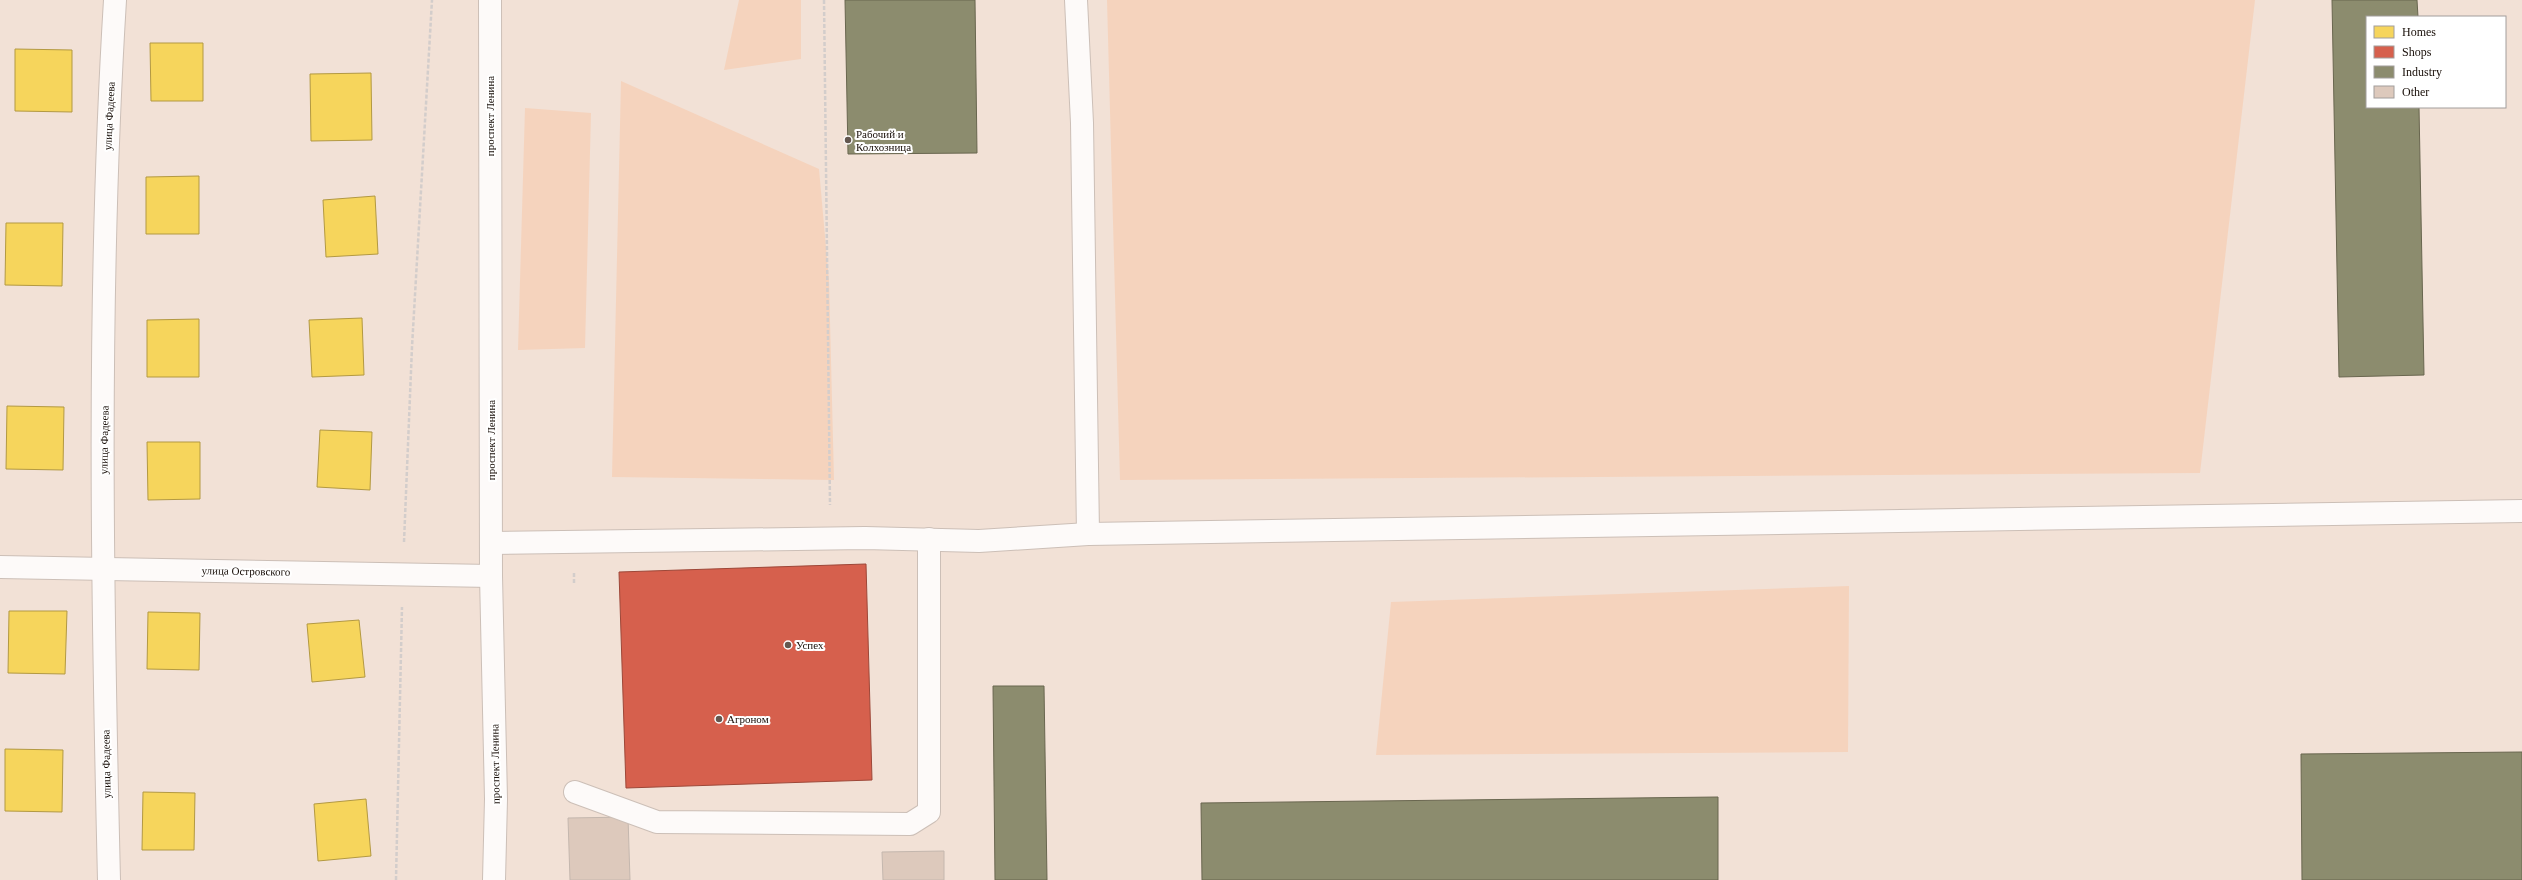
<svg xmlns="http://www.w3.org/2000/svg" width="2522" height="880" viewBox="0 0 2522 880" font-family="Georgia,serif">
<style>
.green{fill:#f5d3bd}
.homes{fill:#f6d55c;stroke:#b39942}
.shops{fill:#d6604d;stroke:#9d4738}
.industry{fill:#8c8c6e;stroke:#69664f}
.building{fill:#ddc9bc;stroke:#c4b7ae}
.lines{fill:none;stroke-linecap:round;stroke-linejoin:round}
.lane-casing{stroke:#ccbfb7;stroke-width:24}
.street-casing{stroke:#ccbfb7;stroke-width:24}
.secondary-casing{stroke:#ccbfb7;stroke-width:24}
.path{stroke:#d3cdcb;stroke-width:2.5;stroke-dasharray:4 2;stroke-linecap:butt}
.lane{stroke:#fdfaf9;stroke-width:22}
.street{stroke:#fdfaf9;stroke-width:22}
.secondary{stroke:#fdfaf9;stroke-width:22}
.poi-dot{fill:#64574f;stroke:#fff;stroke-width:1.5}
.labels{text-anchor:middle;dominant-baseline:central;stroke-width:4;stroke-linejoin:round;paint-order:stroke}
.street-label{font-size:11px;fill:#170d07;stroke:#fff}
.poi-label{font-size:11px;fill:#170d07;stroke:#fff;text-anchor:start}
</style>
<rect width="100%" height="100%" fill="#f2e1d6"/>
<g class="green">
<path d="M 739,0 L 801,0 L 801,59 L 724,70 Z"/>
<path d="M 1107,0 L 2255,0 L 2200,473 L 1120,480 Z"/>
<path d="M 621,81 L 819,169 L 829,281 L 834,480 L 612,477 Z"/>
<path d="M 525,108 L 591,113 L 585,348 L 518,350 Z"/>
<path d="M 1849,586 L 1848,752 L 1376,755 L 1391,602 Z"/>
</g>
<g class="homes">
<path d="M 150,43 L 203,43 L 203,101 L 151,101 Z"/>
<path d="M 15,49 L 72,50 L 72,112 L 15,111 Z"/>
<path d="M 371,73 L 372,140 L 311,141 L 310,74 Z"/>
<path d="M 199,176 L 199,234 L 146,234 L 146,177 Z"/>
<path d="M 375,196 L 378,254 L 326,257 L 323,200 Z"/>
<path d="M 6,223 L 63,223 L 62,286 L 5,285 Z"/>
<path d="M 362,318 L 364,375 L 312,377 L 309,320 Z"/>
<path d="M 199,319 L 199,377 L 147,377 L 147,320 Z"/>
<path d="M 7,406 L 64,407 L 63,470 L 6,469 Z"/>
<path d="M 320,430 L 372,432 L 370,490 L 317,487 Z"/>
<path d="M 147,442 L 200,442 L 200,499 L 148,500 Z"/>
<path d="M 9,611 L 67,611 L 65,674 L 8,673 Z"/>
<path d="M 148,612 L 200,613 L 199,670 L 147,669 Z"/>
<path d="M 359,620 L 365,677 L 312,682 L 307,624 Z"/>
<path d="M 5,749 L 63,750 L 62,812 L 5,811 Z"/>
<path d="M 143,792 L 195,793 L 194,850 L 142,850 Z"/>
<path d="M 366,799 L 371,856 L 318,861 L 314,804 Z"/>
</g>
<path class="shops" d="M 866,564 L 872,780 L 626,788 L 619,572 Z"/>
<g class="industry">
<path d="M 845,0 L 975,0 L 977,153 L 848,154 Z"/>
<path d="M 2332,0 L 2417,0 L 2418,17 L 2367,17 L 2367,107 L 2419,107 L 2424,375 L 2339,377 Z"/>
<path d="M 993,686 L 1044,686 L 1047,880 L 995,880 Z"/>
<path d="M 2522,752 L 2522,880 L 2302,880 L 2301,754 Z"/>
<path d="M 1718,797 L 1718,880 L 1202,880 L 1201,803 Z"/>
</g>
<g class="building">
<path d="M 628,817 L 630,880 L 570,880 L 568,818 Z"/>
<path d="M 944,851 L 944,880 L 883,880 L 882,852 Z"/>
</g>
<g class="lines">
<g class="lane-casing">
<g id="lane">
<path d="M 1076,0 L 1082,123 L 1088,534"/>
<path d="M 491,543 L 865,538 L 979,541 L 1088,534 L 2522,511"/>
<path d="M 575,792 L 657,822 L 910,824 L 929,812 L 929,539"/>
</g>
</g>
<g class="street-casing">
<g id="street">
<path d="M 0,567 L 491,576"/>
<path d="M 109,880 C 102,587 97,293 115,0"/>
</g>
</g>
<g class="secondary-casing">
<path id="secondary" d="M 490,0 L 491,576 L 496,799 L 494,880"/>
</g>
<g class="path">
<path d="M 824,0 L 830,505"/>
<path d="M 404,542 L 412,347 L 432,0"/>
<path d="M 574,573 L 574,583"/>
<path d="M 396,880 L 402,607"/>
</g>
<use href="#lane" class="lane"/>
<use href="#street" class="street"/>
<use href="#secondary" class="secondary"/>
</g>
<g class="poi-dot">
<circle cx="848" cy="140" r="4"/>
<circle cx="788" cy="645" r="4"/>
<circle cx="719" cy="719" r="4"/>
</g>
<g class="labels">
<g class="street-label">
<text transform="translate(109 116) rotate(-87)">улица Фадеева</text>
<text transform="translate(490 116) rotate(-90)">проспект Ленина</text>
<text transform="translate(104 440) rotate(-89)">улица Фадеева</text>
<text transform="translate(491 440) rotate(-90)">проспект Ленина</text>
<text transform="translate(246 571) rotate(1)">улица Островского</text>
<text transform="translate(106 764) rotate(-91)">улица Фадеева</text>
<text transform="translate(495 764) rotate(-91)">проспект Ленина</text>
</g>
<g class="poi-label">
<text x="856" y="134">Рабочий и<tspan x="856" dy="13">Колхозница</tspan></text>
<text x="796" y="645">Успех</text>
<text x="727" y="719">Агроном</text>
</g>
</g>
<rect x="2366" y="16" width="140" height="92" fill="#ffffff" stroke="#a29e9c"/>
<rect x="2374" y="26" width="20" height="12" fill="#f6d55c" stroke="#a29e9c"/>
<text x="2402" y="36" font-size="12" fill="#170d07">Homes</text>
<rect x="2374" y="46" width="20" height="12" fill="#d6604d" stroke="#a29e9c"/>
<text x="2402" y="56" font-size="12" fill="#170d07">Shops</text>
<rect x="2374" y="66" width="20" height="12" fill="#8c8c6e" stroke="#a29e9c"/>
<text x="2402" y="76" font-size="12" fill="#170d07">Industry</text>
<rect x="2374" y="86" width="20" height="12" fill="#ddc9bc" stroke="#a29e9c"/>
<text x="2402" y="96" font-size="12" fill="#170d07">Other</text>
</svg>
